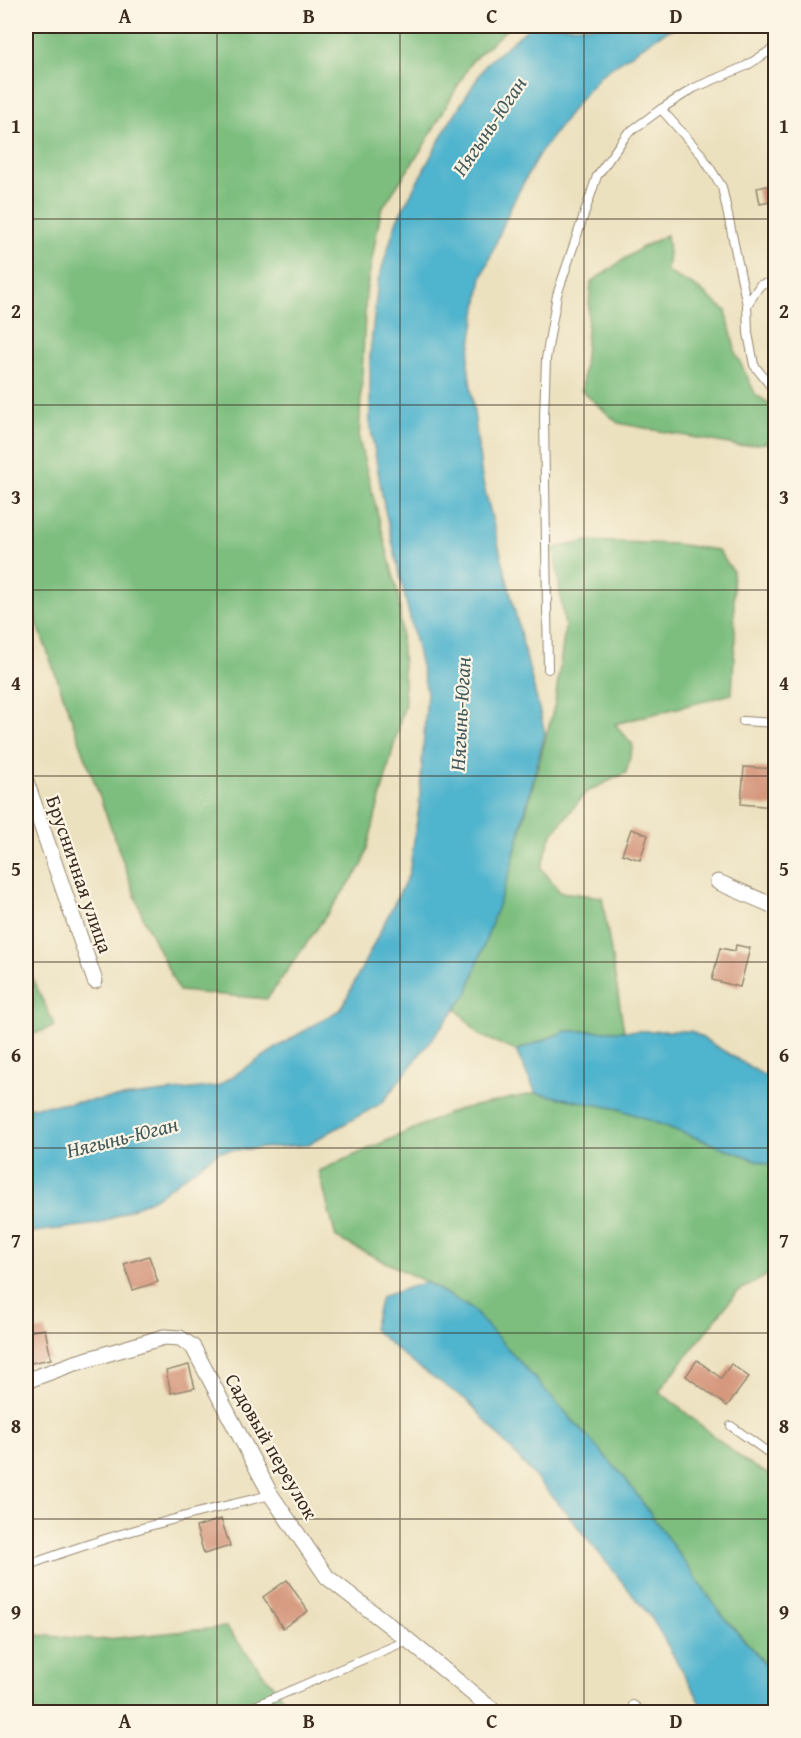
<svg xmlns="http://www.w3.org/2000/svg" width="801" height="1738" viewBox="0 0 801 1738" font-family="'Gentium Book Plus',serif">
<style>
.forest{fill:#7dbe7f;stroke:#5c744e;stroke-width:1.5}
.water{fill:#4fb4cd;stroke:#456f76;stroke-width:1.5}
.building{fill:#d5977d}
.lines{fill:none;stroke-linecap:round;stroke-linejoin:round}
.lane-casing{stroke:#94866e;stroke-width:10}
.street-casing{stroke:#94866e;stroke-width:17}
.lane{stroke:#fff;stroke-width:8}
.street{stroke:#fff;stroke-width:15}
.grid{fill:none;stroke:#3b2a1e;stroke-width:1.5;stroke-opacity:0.55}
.labels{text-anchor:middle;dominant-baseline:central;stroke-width:4.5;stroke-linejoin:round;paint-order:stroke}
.street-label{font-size:20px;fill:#3b2a1e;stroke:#fcf5e5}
.water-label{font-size:21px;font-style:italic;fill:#425a5b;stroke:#fcf5e5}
.neatline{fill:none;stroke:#3b2a1e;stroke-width:2}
.grid-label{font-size:20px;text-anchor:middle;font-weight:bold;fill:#3b2a1e}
</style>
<rect width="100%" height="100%" fill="#fcf5e5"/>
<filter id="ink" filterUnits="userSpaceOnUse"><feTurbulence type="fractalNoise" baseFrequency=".0167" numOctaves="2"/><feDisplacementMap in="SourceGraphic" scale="12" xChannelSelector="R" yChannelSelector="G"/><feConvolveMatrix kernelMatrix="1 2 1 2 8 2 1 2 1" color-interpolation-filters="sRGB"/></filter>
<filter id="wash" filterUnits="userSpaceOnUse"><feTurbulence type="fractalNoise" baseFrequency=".008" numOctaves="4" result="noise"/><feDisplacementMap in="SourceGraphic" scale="24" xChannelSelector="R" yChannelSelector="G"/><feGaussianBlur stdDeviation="1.35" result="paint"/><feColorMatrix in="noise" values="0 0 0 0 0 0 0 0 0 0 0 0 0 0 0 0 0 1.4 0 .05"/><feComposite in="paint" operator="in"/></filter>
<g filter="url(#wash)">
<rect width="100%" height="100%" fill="#ece1bf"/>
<g class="forest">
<path d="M 26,26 L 510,26 L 472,61 L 423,147 L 381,210 L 366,292 L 359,440 L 399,598 L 405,703 L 363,864 L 267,999 L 179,991 L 144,920 L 26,592 Z"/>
<path d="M 667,235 L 669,253 L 667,272 L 696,287 L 726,311 L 736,354 L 756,395 L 775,407 L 775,442 L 739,446 L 618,423 L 582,391 L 591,282 L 641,248 Z"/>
<path d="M 589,541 L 674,544 L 718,550 L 733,571 L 735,639 L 732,694 L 615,724 L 633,745 L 626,773 L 586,792 L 551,836 L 541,868 L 560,892 L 602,897 L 624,1031 L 566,1031 L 516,1051 L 479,1035 L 456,1008 L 510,871 L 555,703 L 565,628 L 554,548 Z"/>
<path d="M 26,965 L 55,1026 L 26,1037 Z"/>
<path d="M 536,1093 L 619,1109 L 775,1167 L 775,1271 L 737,1292 L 659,1391 L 746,1462 L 775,1478 L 775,1675 L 722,1615 L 472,1309 L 426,1282 L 336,1238 L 319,1171 L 456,1110 Z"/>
<path d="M 226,1627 L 294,1712 L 26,1712 L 26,1634 L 97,1640 Z"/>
</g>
<g class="water">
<path d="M 531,26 L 677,26 L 658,36 L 601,75 L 577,103 L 538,156 L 511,206 L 482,277 L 468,363 L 482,478 L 545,733 L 510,871 L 467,994 L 382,1103 L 307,1145 L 220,1151 L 155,1198 L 99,1224 L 26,1233 L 26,1108 L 218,1086 L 284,1043 L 341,1009 L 409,874 L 419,807 L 427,692 L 384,506 L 370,424 L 370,354 L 378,281 L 397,220 L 446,128 L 487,63 Z"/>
<path d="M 566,1031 L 691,1031 L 775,1082 L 775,1167 L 619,1109 L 536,1093 L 516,1051 Z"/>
<path d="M 426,1282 L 472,1309 L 625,1478 L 722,1615 L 775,1675 L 775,1712 L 706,1712 L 653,1620 L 565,1511 L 469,1402 L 410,1361 L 373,1329 L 381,1297 Z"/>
</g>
<g id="blocks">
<g class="building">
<path d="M 772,185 L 775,201 L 760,204 L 757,188 Z"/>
<path d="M 744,767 L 776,769 L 776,786 L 774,786 L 773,807 L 741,804 Z"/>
<path d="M 631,829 L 648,835 L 640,860 L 622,854 Z"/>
<path d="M 736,945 L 750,948 L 740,987 L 712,980 L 720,948 L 735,951 Z"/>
<path d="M 149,1256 L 158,1282 L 133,1290 L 124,1264 Z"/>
<path d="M 45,1329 L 51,1359 L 26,1364 L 26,1332 Z"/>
<path d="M 697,1360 L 721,1378 L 731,1364 L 749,1377 L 727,1406 L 686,1376 Z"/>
<path d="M 189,1365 L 195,1388 L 171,1393 L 166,1371 Z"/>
<path d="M 221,1519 L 230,1546 L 204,1554 L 196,1527 Z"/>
<path d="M 287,1580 L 308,1611 L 283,1628 L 263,1597 Z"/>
</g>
</g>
</g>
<g filter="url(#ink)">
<use href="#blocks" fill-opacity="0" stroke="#94866e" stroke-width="1.5"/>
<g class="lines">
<g class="lane-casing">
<g id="lane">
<path d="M 661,109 L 701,154 L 722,187 L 747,305"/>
<path d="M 776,281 L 760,285 L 747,305 L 748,333 L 754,365 L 776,393"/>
<path d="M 548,669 L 544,417 L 546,359 L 557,295 L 597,176 L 627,134 L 661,109 L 694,88 L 746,66 L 776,47"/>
<path d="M 743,721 L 776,723"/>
<path d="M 731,1426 L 776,1458"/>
<path d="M 26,1566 C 106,1536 188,1514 271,1495"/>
<path d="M 633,1705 L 643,1712"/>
<path d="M 241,1712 L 408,1640"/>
</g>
</g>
<g class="street-casing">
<g id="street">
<path d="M 26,781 L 95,981"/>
<path d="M 718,882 L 776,907"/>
<path d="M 26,1381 L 72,1364 L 164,1337 L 180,1338 L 193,1347 L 271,1495 L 327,1577 L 408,1640 L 495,1712"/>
</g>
</g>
<use href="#lane" class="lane"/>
<use href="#street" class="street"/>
</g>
</g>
<path class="grid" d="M 217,26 L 217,1712M 400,26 L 400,1712M 584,26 L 584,1712M 26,219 L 776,219M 26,405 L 776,405M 26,590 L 776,590M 26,776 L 776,776M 26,962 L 776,962M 26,1148 L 776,1148M 26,1333 L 776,1333M 26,1519 L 776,1519"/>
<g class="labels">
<g class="street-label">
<text transform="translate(80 874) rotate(71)">Брусничная улица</text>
<text transform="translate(272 1446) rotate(60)">Садовый переулок</text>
</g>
<g class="water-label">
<text transform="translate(489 126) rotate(-56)">Нягынь-Юган</text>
<text transform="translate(460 714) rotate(-87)">Нягынь-Юган</text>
<text transform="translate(122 1137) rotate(-14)">Нягынь-Юган</text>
</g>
</g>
<rect width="801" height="1738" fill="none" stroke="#fcf5e5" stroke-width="66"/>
<rect x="33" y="33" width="735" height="1672" class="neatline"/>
<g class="grid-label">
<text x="125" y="23">A</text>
<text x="309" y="23">B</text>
<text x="492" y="23">C</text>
<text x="676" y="23">D</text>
<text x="16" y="133">1</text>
<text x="784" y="133">1</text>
<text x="16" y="318">2</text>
<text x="784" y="318">2</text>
<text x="16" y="504">3</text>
<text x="784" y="504">3</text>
<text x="16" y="690">4</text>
<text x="784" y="690">4</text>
<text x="16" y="876">5</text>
<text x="784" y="876">5</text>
<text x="16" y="1062">6</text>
<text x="784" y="1062">6</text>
<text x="16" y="1247">7</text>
<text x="784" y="1247">7</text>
<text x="16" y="1433">8</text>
<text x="784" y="1433">8</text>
<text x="16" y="1619">9</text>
<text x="784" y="1619">9</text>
<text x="125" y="1728">A</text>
<text x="309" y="1728">B</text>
<text x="492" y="1728">C</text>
<text x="676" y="1728">D</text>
</g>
</svg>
